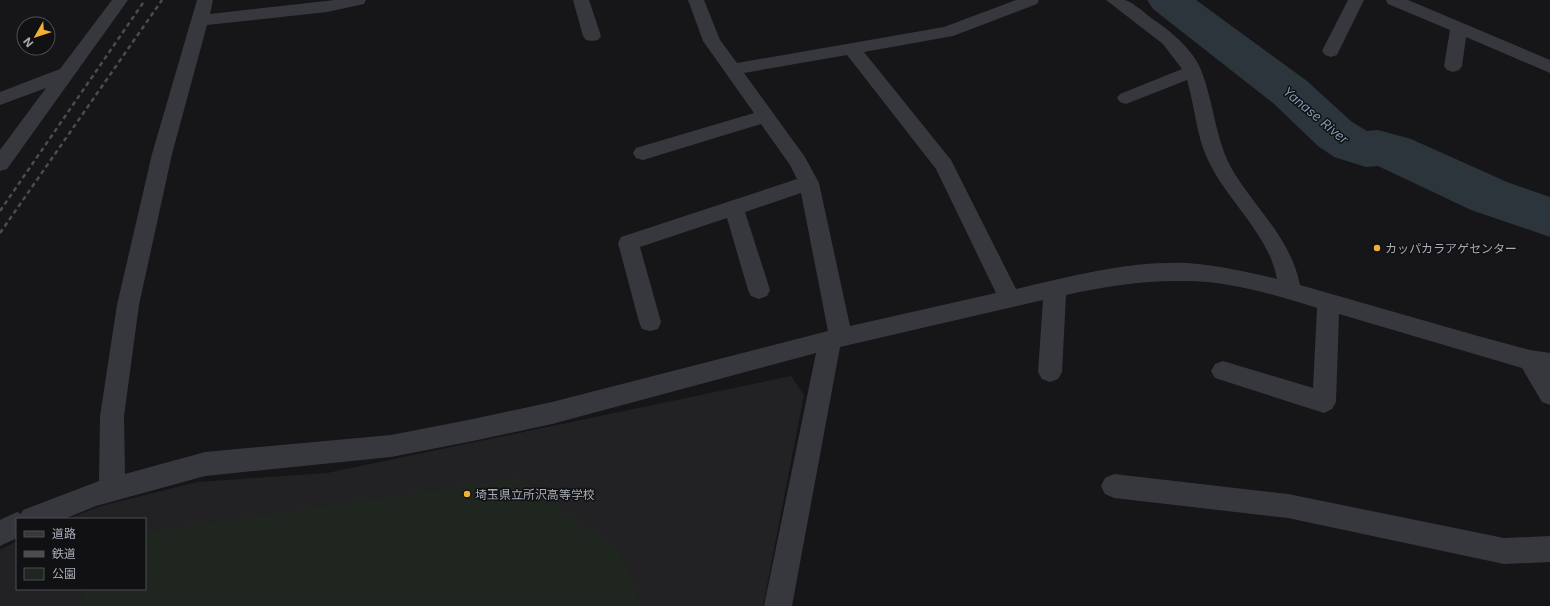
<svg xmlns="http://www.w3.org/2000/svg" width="1550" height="606" viewBox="0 0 1550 606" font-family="Inter,'Noto Sans JP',sans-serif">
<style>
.built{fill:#222225}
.green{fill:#1e261f}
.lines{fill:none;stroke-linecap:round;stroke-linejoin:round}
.river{fill:#2c353c;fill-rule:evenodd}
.minor{fill:#37383d;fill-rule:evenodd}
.rail{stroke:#4a4c52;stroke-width:2.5;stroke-dasharray:4.5 3.5;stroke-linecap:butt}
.poi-dot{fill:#f2b134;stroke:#111113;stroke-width:1.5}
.labels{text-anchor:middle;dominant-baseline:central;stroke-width:3;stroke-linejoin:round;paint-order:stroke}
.poi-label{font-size:12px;fill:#a8adb8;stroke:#111113;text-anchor:start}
.water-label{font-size:13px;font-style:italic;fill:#7f9bb3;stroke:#111113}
</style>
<rect width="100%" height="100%" fill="#161618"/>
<path class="built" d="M 791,376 L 804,395 L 763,606 L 0,606 L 0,550 L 17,541 L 17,589 L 145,589 L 145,519 L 67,519 L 101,506 L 197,482 L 327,473 Z"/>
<path class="green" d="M 517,478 L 621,553 L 641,606 L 77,606 L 88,589 L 145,589 L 145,533 Z"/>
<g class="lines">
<path class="river" d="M 1147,0 L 1196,0 L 1307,81 L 1352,122 L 1367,131 L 1378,130 L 1411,139 L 1507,182 L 1550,197 L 1550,237 L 1471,210 L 1378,166 L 1366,167 L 1334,157 L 1318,146 L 1273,103 L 1153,9 Z"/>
<g class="minor">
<path d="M 112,0 L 128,0 L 7,169 L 0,171 L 0,150 L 46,88 L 0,105 L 0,92 L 60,69 Z"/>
<path d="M 197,0 L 213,0 L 210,14 L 335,0 L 366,0 L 364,4 L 327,12 L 207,25 L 172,154 L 139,305 L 124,416 L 125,474 L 205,452 L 391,435 L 473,419 L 552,402 L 828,331 L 801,193 L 745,212 L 770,290 L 767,296 L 759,299 L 751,296 L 748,290 L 727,218 L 640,247 L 661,322 L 658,329 L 650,331 L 642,329 L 639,322 L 618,243 L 621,237 L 797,179 L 790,165 L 761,124 L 643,160 L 636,158 L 633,153 L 636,148 L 754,113 L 703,41 L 688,0 L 704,0 L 720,40 L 737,63 L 944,27 L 1016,0 L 1039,0 L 1037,4 L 953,36 L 864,52 L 951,160 L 1016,289 C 1072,276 1129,261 1187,263 C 1217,265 1248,272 1277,279 C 1269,234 1227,201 1208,160 C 1196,135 1195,107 1187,80 L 1126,104 L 1120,102 L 1117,98 L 1120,94 L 1182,69 L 1163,44 L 1106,0 C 1112,0 1118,0 1124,0 C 1132,1 1147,15 1154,20 C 1171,31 1194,51 1201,70 C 1214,102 1215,140 1233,171 C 1256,209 1291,239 1300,285 L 1478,336 L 1530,350 L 1550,353 L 1550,405 L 1542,402 L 1522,368 L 1339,314 L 1336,402 L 1332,409 L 1324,413 L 1215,378 L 1211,371 L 1215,364 L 1223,361 L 1313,388 L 1317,308 C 1275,295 1230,281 1186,281 C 1145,280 1105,286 1066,295 L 1062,372 L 1058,379 L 1050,382 L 1042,379 L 1038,372 L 1043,300 L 840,347 L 792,606 L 764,606 L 816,353 L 552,424 L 473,441 L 391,457 L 205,476 L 96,506 L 64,519 L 17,519 L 17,538 L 0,546 L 0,520 L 17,512 L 21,514 L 23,510 L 99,481 L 100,416 L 117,305 L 152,154 ZM 847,55 L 936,169 L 996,293 L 850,326 L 819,183 L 805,157 L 744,73 Z"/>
<path d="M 573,0 L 589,0 L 601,36 L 598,40 L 592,41 L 586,40 L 583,36 Z"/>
<path d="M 1348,0 L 1364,0 L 1337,55 L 1331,57 L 1325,55 L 1322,51 Z"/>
<path d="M 1386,0 L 1408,0 L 1550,60 L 1550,73 L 1466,37 L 1462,66 L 1459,70 L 1453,72 L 1447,70 L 1444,66 L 1450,30 L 1388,4 Z"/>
<path d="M 1114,474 L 1288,494 L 1504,538 L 1550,536 L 1550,562 L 1504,564 L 1288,518 L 1114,498 L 1105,494 L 1101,486 L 1105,478 Z"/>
</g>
<g class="rail">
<path d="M 0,211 L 145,0"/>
<path d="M 0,233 L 162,0"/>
</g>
</g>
<g class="poi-dot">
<circle cx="1377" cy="248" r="4"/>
<circle cx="467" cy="494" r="4"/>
</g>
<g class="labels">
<g class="poi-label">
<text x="1385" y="248">カッパカラアゲセンター</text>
<text x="475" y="494">埼玉県立所沢高等学校</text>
</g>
<g class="water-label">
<text transform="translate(1316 115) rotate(40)">Yanase River</text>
</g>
</g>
<rect x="16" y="518" width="130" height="72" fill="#111113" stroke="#4d4f55"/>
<rect x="24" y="531" width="20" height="6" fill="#37383d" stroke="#4d4f55"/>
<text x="52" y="538" font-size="12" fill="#a8adb8">道路</text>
<rect x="24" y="551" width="20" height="6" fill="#4a4c52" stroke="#4d4f55"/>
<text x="52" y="558" font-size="12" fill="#a8adb8">鉄道</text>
<rect x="24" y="568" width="20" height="12" fill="#1e261f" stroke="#4d4f55"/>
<text x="52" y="578" font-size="12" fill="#a8adb8">公園</text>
<g transform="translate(36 36) rotate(231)"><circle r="19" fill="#111113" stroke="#4d4f55"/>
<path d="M0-3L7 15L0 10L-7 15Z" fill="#f2b134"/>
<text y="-6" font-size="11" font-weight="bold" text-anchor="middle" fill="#a8adb8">N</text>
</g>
</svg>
